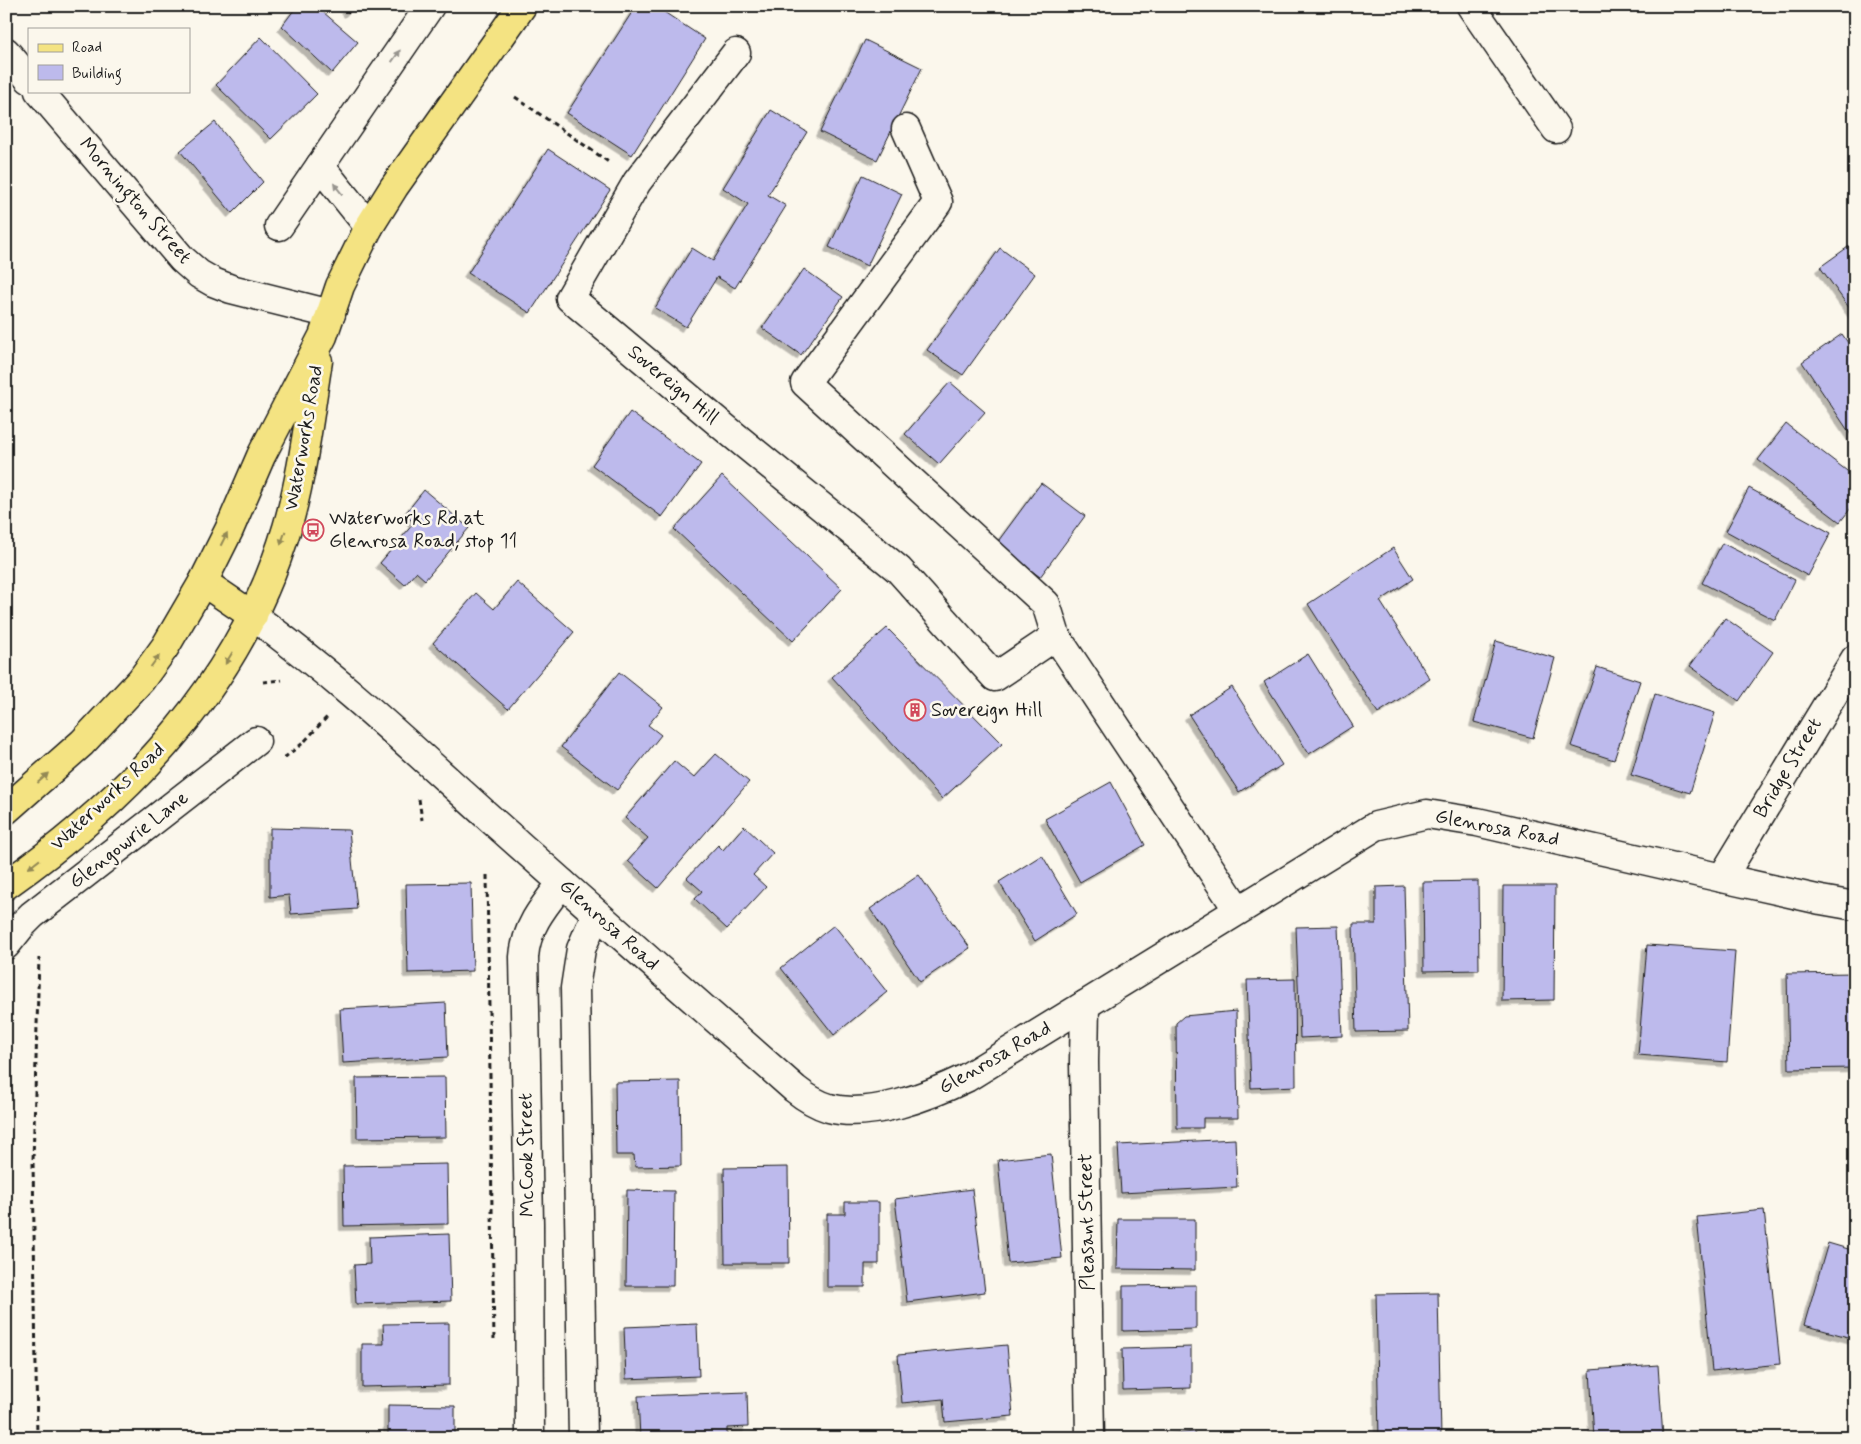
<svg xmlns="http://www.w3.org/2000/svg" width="1861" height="1444" viewBox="0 0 1861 1444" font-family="Mynerve,sans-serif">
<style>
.building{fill:#bdbaec;stroke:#1c1c1c;filter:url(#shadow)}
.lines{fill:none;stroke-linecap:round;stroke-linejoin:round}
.minor-casing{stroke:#1c1c1c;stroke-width:31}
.major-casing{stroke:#1c1c1c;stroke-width:31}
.path{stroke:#1c1c1c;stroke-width:3;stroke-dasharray:5 4;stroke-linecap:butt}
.minor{stroke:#fbf7ec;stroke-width:28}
.major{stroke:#f4e382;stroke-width:28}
.oneway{fill:#97948e}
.oneway2{fill:#938954}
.labels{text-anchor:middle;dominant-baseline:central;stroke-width:5;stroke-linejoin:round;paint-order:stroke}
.street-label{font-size:20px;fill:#1c1c1c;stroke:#fbf7ec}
.poi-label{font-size:20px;fill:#1c1c1c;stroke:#fbf7ec;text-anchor:start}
</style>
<defs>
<filter id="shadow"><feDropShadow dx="-4.5" dy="4.5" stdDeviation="0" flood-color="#0004"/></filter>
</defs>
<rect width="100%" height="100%" fill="#fbf7ec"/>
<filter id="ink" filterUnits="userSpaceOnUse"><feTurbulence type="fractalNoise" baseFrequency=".02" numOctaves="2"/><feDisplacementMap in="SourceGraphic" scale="10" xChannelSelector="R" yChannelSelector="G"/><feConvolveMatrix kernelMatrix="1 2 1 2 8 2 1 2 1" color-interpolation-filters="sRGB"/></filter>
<g filter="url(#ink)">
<g class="building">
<path d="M 297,6 L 316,6 L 358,42 L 332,73 L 282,26 Z"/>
<path d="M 344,6 L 356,6 L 349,13 Z"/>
<path d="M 636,6 L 655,6 L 705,39 L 632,155 L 567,113 Z"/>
<path d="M 261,37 L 317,94 L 271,139 L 216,85 Z"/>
<path d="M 865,40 L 922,68 L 877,160 L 820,132 Z"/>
<path d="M 771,110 L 807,132 L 768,195 L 786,206 L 735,288 L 717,277 L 686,327 L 655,308 L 692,248 L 713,261 L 748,204 L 723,188 Z"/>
<path d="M 215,122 L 263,182 L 232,213 L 180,151 Z"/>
<path d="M 548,149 L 610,190 L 530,313 L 468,273 Z"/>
<path d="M 863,175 L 902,194 L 867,266 L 829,247 Z"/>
<path d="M 1855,242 L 1855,316 L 1820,267 Z"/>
<path d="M 1000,248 L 1035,274 L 963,375 L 927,350 Z"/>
<path d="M 804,269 L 843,297 L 801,355 L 762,328 Z"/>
<path d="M 1842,334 L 1855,353 L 1855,441 L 1802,362 Z"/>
<path d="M 950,382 L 985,412 L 939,464 L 905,434 Z"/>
<path d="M 630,412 L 701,464 L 662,517 L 592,465 Z"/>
<path d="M 1786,424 L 1855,477 L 1855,503 L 1840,522 L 1758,460 Z"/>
<path d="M 722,476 L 842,589 L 793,641 L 674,529 Z"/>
<path d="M 1041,483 L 1085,516 L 1040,577 L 996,544 Z"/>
<path d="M 1749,488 L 1831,533 L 1808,576 L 1726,531 Z"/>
<path d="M 424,490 L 469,528 L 425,580 L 416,572 L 405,585 L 380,563 L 414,523 L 405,514 Z"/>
<path d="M 1722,543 L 1795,580 L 1775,620 L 1702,583 Z"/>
<path d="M 1393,548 L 1413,579 L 1380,601 L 1430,679 L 1378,713 L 1308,604 Z"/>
<path d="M 517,582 L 574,632 L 508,709 L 433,643 L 476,593 L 494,609 Z"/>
<path d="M 1725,618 L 1773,652 L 1739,701 L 1690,666 Z"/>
<path d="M 887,628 L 1002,744 L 942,799 L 832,677 Z"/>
<path d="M 1496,641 L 1555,658 L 1533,738 L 1474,722 Z"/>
<path d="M 1308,654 L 1353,726 L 1309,754 L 1264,682 Z"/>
<path d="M 1597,667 L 1640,681 L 1614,760 L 1571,746 Z"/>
<path d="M 619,672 L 663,707 L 648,725 L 661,735 L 617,790 L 561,747 Z"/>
<path d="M 1232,687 L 1282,765 L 1239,792 L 1189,715 Z"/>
<path d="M 1655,694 L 1715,713 L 1690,793 L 1631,775 Z"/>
<path d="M 716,754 L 749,782 L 658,888 L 628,861 L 648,838 L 625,818 L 674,761 L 694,778 Z"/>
<path d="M 1111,782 L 1145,845 L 1080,882 L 1045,819 Z"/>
<path d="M 744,826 L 773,853 L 753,875 L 766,887 L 727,929 L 695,899 L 702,891 L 687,878 L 718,845 L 723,850 Z"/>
<path d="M 270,828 L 349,830 L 357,909 L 291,914 L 289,895 L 270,897 Z"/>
<path d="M 1042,855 L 1077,914 L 1035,941 L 999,882 Z"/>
<path d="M 919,875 L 970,948 L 920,982 L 870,909 Z"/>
<path d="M 1478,881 L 1479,970 L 1424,971 L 1423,882 Z"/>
<path d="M 471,883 L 473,971 L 408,973 L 406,884 Z"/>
<path d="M 1404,886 L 1408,1031 L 1356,1032 L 1353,924 L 1376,924 L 1376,887 Z"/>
<path d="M 1503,886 L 1555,886 L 1554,1000 L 1502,1001 Z"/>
<path d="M 834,925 L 887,992 L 834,1035 L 781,968 Z"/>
<path d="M 1338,926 L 1342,1036 L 1300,1038 L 1296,927 Z"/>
<path d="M 1647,945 L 1735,951 L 1727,1062 L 1638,1055 Z"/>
<path d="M 1855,973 L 1855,1068 L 1789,1069 L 1787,974 Z"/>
<path d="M 1295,979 L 1296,1086 L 1251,1088 L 1247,980 Z"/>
<path d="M 446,1003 L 448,1057 L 343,1063 L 340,1009 Z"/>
<path d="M 1236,1011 L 1238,1118 L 1203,1118 L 1203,1128 L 1177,1128 L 1176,1023 L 1184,1016 Z"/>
<path d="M 445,1077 L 446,1137 L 357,1138 L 356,1078 Z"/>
<path d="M 680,1081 L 681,1166 L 635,1167 L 634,1155 L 616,1155 L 615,1082 Z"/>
<path d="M 1235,1139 L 1237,1187 L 1121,1193 L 1118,1145 Z"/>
<path d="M 1051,1154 L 1062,1258 L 1008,1263 L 998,1160 Z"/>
<path d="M 447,1164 L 448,1224 L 344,1226 L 343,1166 Z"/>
<path d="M 788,1167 L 789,1263 L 725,1263 L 724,1168 Z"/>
<path d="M 972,1189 L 985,1292 L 907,1302 L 895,1199 Z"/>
<path d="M 627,1190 L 674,1191 L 673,1286 L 626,1286 Z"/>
<path d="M 845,1202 L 879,1202 L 879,1264 L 865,1264 L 865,1287 L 827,1287 L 827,1214 L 845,1214 Z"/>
<path d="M 1764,1210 L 1780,1364 L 1712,1371 L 1697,1217 Z"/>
<path d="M 1118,1219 L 1195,1219 L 1195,1270 L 1117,1269 Z"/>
<path d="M 449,1234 L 451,1301 L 356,1304 L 354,1265 L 370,1264 L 369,1237 Z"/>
<path d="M 1828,1243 L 1855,1251 L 1855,1339 L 1804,1325 Z"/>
<path d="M 1196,1285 L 1196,1329 L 1123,1331 L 1123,1286 Z"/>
<path d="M 1438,1293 L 1441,1438 L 1379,1438 L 1376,1294 Z"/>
<path d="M 449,1323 L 449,1385 L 362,1387 L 362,1344 L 384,1344 L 383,1324 Z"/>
<path d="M 697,1324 L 699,1376 L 626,1379 L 624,1327 Z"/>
<path d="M 1007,1345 L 1013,1416 L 945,1422 L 943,1399 L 902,1403 L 898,1355 Z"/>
<path d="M 1191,1347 L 1191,1388 L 1123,1390 L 1122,1349 Z"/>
<path d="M 1658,1365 L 1663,1438 L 1594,1438 L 1590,1370 Z"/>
<path d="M 747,1392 L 748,1427 L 727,1428 L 727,1438 L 640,1438 L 638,1396 Z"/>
<path d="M 388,1405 L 455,1406 L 455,1438 L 388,1438 Z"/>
<path d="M 1195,1432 L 1196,1438 L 1131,1438 L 1131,1437 Z"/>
</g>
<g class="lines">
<g class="minor-casing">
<g id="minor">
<path d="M 1471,6 L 1556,129"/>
<path d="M 6,52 L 29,79"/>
<path d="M 736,53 L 637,182 L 570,298 L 725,428 L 899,570 L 995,677 L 1056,636"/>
<path d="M 39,91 L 182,259 L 199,274 L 213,282 L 231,289 L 331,314"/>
<path d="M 906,129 L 938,202 L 805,383 L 1046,604 L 1056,636 L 1238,910"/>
<path d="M 279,226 L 320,166"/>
<path d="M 369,227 L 320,166 L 430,6"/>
<path d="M 253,616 C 339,678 416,752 495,823 C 594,912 695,1001 795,1089 C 805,1097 816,1104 829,1108 C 870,1119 929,1096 966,1078 L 1376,826 L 1427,814 L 1477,822 L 1722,878 L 1821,900 L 1855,906"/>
<path d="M 1722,878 L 1855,659"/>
<path d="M 6,945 L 22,925 L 32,915 L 256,741"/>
<path d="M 1085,1005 L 1084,1062 L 1090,1438"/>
<path d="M 530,1438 L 529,1223 L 524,957 C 526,927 544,906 562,883"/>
<path d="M 583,1438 L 575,988 L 581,949 L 596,914"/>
</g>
</g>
<g class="major-casing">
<g id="major">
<path d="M 203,582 L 253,616"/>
<path d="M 6,810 L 82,743 L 141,680 L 165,647 L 203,582 L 229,530 L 261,456 L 323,336 L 340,286 L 369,227 L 394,187 L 522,6"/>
<path d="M 6,885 C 134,795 241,681 287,528 C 303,474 309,416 318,361"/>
</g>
</g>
<g class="path">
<path d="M 515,97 L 610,163"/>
<path d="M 263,682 L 282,680"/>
<path d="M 284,758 L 303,743 L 328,716"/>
<path d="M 419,799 L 422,820"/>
<path d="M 487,875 L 494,1342"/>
<path d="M 37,1438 L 33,1161 L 39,958"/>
</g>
<use href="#minor" class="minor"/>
<use href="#major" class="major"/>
</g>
<defs><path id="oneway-solid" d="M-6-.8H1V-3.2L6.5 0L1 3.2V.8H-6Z" transform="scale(1.25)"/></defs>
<g class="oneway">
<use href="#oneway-solid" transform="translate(396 56) rotate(-55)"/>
<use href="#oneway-solid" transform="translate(338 189) rotate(-128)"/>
</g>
<g class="oneway2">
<use href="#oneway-solid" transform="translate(283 538) rotate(109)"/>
<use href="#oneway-solid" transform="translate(224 539) rotate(-63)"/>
<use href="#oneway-solid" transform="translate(229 658) rotate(121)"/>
<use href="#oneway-solid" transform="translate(155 661) rotate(-54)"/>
<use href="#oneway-solid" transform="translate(43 778) rotate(-42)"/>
<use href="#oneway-solid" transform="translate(34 864) rotate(142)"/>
</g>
</g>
<defs>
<g id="bus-ring" transform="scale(1.125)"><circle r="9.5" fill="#fbf7ec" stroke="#d1495b" stroke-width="1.5"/><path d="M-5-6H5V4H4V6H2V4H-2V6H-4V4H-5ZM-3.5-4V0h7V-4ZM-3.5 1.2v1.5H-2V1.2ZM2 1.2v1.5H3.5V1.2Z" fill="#d1495b"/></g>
<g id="building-ring" transform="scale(1.125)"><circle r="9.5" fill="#fbf7ec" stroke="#d1495b" stroke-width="1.5"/><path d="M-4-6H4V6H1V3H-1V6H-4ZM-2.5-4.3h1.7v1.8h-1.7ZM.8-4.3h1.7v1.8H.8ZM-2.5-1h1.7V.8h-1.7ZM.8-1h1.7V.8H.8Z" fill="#d1495b"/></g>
</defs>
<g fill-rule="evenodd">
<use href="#bus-ring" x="313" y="530"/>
<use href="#building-ring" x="915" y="710"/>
</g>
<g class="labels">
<g class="street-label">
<text transform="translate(135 201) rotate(49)">Mornington Street</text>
<text transform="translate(673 385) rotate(40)">Sovereign Hill</text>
<text transform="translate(304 438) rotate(-80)">Waterworks Road</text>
<text transform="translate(1788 768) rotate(-59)">Bridge Street</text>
<text transform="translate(108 797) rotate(-43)">Waterworks Road</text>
<text transform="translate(1497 828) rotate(11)">Glenrosa Road</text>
<text transform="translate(129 840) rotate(-38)">Glengowrie Lane</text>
<text transform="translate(609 925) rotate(42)">Glenrosa Road</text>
<text transform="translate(995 1058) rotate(-30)">Glenrosa Road</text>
<text transform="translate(527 1155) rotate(-91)">McCook Street</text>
<text transform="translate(1087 1222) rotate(-91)">Pleasant Street</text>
</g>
<g class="poi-label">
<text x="329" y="518">Waterworks Rd at<tspan x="329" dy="23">Glenrosa Road, stop 11</tspan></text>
<text x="931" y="710">Sovereign Hill</text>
</g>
</g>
<rect width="1861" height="1444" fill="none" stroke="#fbf7ec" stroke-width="25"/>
<rect x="12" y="12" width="1836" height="1419" fill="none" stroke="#1c1c1c" stroke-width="2" filter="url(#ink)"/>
<rect x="28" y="28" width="162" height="65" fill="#fbf7ec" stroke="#a29f99"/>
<rect x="38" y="44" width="25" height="8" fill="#f4e382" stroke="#a29f99"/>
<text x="72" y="52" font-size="15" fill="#1c1c1c">Road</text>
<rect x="38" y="65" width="25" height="15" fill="#bdbaec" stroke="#a29f99"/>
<text x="72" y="78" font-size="15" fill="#1c1c1c">Building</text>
</svg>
